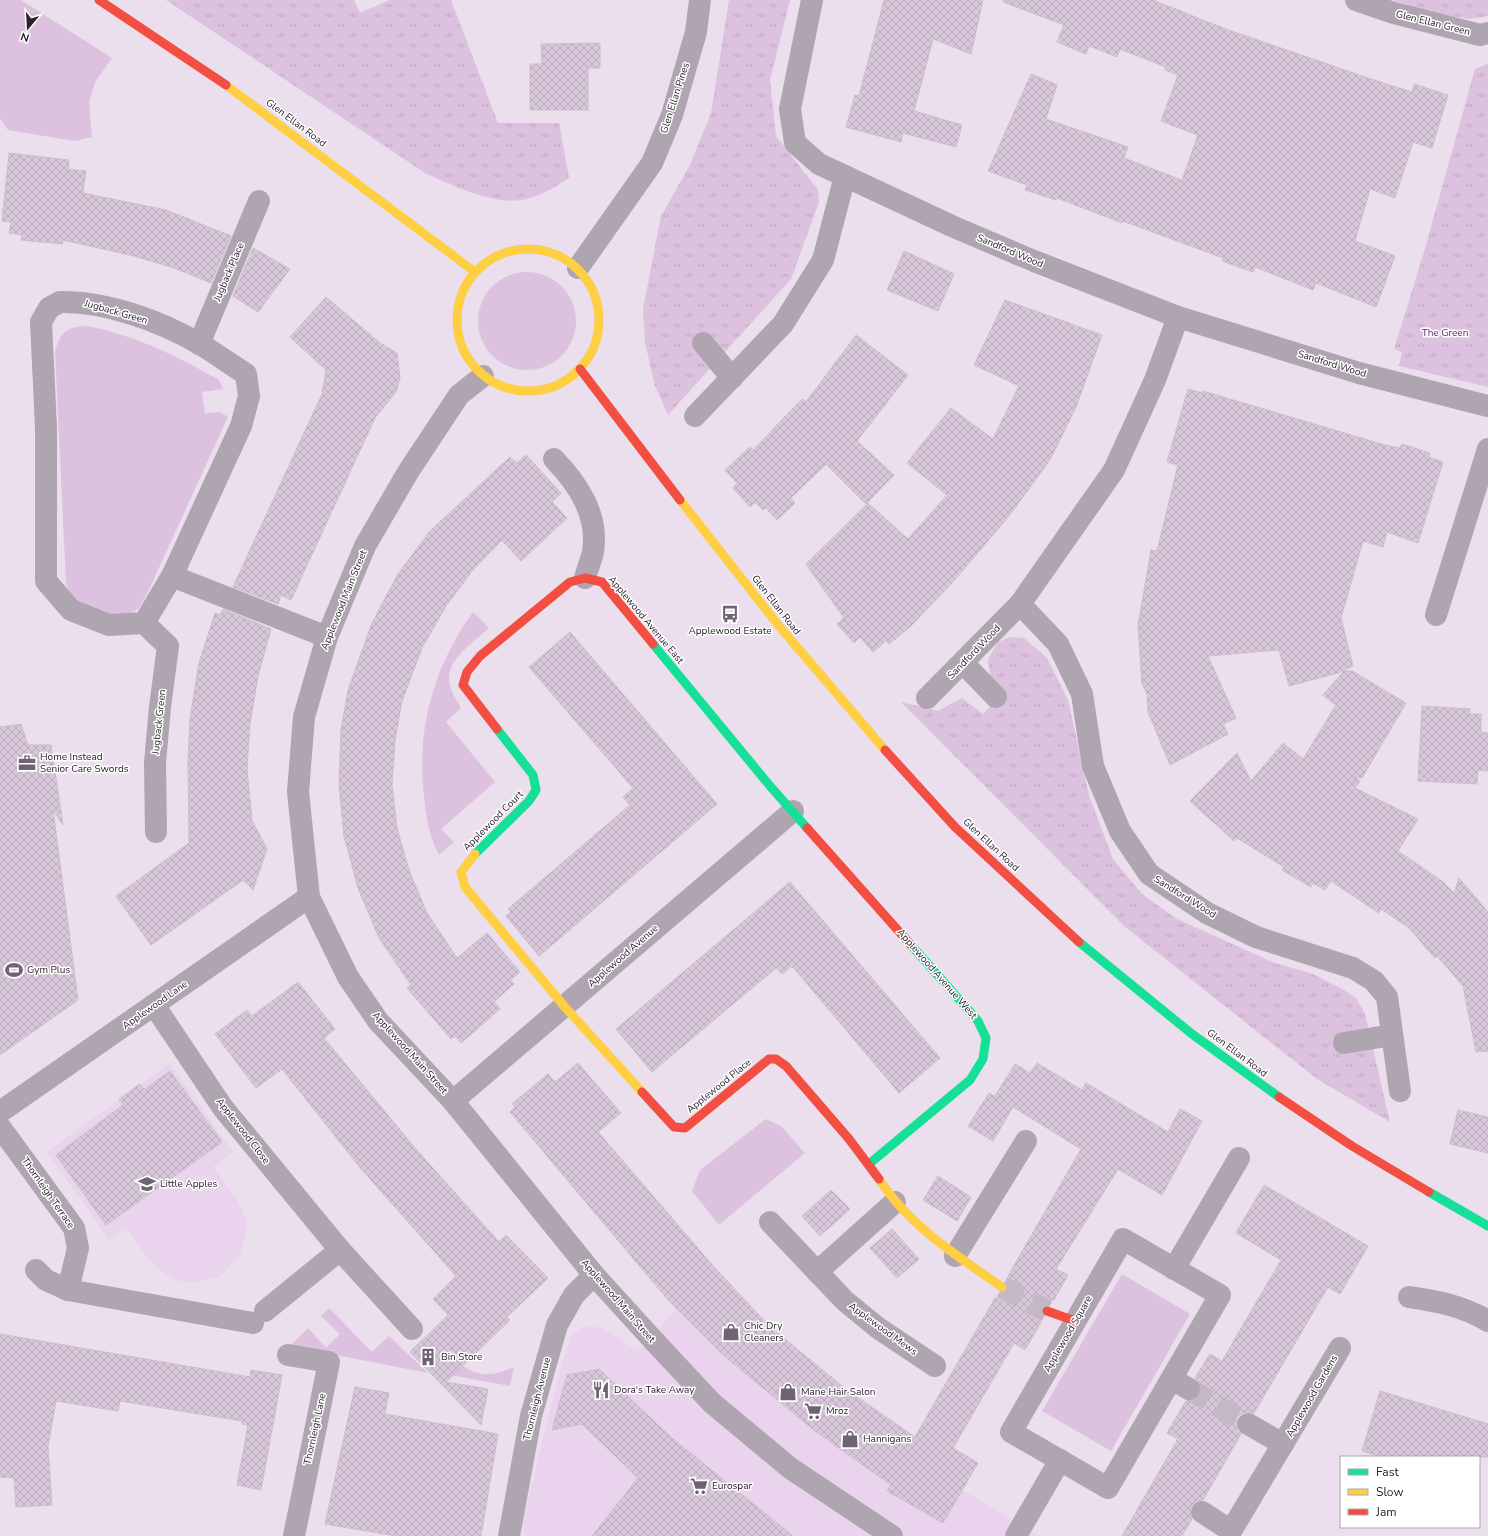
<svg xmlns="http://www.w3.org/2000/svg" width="1488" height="1536" viewBox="0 0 1488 1536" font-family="'Nunito Sans',sans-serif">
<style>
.built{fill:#ead4ed}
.grass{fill:#ddc2e0}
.park{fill:url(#park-tufts)}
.building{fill:url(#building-cross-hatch);stroke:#c9bfcb}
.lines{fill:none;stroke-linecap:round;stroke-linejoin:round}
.street-tunnel{stroke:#c4b8c6;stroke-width:22;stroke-dasharray:22 11;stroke-linecap:butt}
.secondary-tunnel{stroke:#c4b8c6;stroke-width:22;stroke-dasharray:22 11;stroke-linecap:butt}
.street{stroke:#afa5b0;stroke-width:22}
.fast{stroke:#16e098;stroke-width:9}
.slow{stroke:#ffcf43;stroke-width:9}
.jam{stroke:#f24e42;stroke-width:9}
.labels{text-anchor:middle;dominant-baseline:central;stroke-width:3;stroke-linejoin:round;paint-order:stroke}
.street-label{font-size:10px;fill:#2a212c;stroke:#fff}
.park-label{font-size:10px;fill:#62226a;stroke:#fff}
.poi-label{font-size:10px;fill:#2a212c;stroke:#fff;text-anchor:start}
</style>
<defs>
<pattern id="park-tufts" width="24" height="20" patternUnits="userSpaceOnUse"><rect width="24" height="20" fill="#ddc2e0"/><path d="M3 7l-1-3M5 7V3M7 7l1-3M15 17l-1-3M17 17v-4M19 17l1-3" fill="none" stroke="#bea6c0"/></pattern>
<pattern id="building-cross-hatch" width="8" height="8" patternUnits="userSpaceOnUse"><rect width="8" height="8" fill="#d8c7da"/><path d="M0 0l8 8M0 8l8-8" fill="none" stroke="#baabbb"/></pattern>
</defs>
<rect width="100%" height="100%" fill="#ebdeed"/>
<g class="built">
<path d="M 170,1063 L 233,1152 L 213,1167 L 238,1201 L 246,1220 L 247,1228 L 241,1252 L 226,1271 L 216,1278 L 192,1283 L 179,1281 L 163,1273 L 148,1259 L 126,1228 L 109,1240 L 47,1152 Z"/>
<path d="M 697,1286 L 931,1471 L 1040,1536 L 524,1536 L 523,1523 L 543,1437 L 561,1367 L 572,1334 L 585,1326 L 603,1328 L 638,1351 Z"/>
</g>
<g class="grass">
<path d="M 0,0 L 21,0 L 112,58 L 95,82 L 89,102 L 92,137 L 75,141 L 8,130 L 0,118 Z"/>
<circle cx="527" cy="321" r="49"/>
<path d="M 88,326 C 136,336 177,356 219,380 L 223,389 L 202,392 L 205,413 L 220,412 L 228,417 L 146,596 L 138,609 L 125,616 L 107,617 L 93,611 L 70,596 L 66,584 L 55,352 C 61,331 66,327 88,326 Z"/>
<path d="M 473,612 L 489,628 C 475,641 449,657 449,679 C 449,689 456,699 461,708 L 446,722 L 495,782 L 441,829 L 454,842 L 439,855 C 429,836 426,817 424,796 C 416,729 434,666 473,612 Z"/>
<path d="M 766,1119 L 781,1126 L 805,1153 L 719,1225 L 692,1191 L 700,1170 Z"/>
<path d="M 1122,1274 L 1190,1314 L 1111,1451 L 1042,1411 Z"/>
<path d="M 329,1308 L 372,1352 L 389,1336 L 428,1373 L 290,1346 L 308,1328 L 326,1348 L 340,1334 L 321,1316 Z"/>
<path d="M 462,1365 C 479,1378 495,1376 514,1367 L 510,1386 L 439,1373 Z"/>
</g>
<g class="park">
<path d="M 166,0 L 354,0 L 360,13 L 390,0 L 451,0 L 498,123 L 559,123 L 569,178 C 555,187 539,197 522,200 C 492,205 452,185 425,173 Z"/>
<path d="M 729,0 L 790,0 L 770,80 L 776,136 L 818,190 L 819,202 L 791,279 L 668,415 L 654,383 L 645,342 L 643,309 L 661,216 L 690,165 L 711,113 Z"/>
<path d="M 1393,0 L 1488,0 L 1488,16 L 1470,19 L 1435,14 Z"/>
<path d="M 1488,64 L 1488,387 L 1399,366 L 1402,352 L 1394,349 L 1424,252 L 1475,69 Z"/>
<path d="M 1011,637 L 1024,638 L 1047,658 L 1068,700 L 1089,795 L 1113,859 L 1143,895 L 1177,919 L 1275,963 L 1313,974 L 1344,990 L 1356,998 L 1365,1014 L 1390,1122 L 1317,1079 L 1125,927 L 901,702 L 938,711 L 962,698 L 983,714 L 1002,693 L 990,676 L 988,659 L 998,642 Z"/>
</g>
<g class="building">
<path d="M 884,0 L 983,0 L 971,54 L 933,39 L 914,111 L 962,125 L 956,147 L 903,133 L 901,142 L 846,127 L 855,95 L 859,96 Z"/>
<path d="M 1004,0 L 1153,0 L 1223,28 L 1371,79 L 1412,92 L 1414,84 L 1448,95 L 1432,148 L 1413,142 L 1395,198 L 1370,189 L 1355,241 L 1395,256 L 1376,307 L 1316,283 L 1313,290 L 1255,267 L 1253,272 L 1222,261 L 1223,258 L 1123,221 L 1122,223 L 1057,198 L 1056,200 L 1025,190 L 1027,185 L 988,171 L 1031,74 L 1057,85 L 1046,119 L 1128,147 L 1124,158 L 1182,180 L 1198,135 L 1161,121 L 1178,75 L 1165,70 L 1166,67 L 1120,49 L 1117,57 L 1089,46 L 1086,54 L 1057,42 L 1064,25 L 1003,2 Z"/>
<path d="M 600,43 L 600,68 L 588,68 L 588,110 L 530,110 L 530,64 L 542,64 L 541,44 Z"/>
<path d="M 9,153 L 69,160 L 68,169 L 86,171 L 83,193 L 166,210 L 231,236 L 211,283 L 174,268 L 134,256 L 63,240 L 62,244 L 21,240 L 22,235 L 9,233 L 11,222 L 2,221 Z"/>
<path d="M 253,248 L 290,269 L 258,312 L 233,296 Z"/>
<path d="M 904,251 L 954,274 L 938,311 L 887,290 Z"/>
<path d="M 326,297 L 380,343 L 397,353 L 400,378 L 396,392 L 375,418 L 291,600 L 281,595 L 278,604 L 233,587 L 322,394 L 326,370 L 290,337 Z"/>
<path d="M 1005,300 L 1102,335 L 1076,407 L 1050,460 L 1009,516 L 952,583 L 911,626 L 889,644 L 886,641 L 873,652 L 860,637 L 854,643 L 837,624 L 844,618 L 806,564 L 868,503 L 908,539 L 947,495 L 907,463 L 951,408 L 993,439 L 1019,386 L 974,365 Z"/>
<path d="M 856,335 L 908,375 L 857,441 L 894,475 L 866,504 L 826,464 L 791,498 L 795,503 L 777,520 L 766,508 L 763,510 L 755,502 L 750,507 L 733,488 L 737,483 L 725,470 L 750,447 L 753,450 L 802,399 L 806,402 Z"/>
<path d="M 1188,389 L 1202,393 L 1203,391 L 1385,445 L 1400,448 L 1402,444 L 1430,453 L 1429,457 L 1443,462 L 1418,543 L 1387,532 L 1383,547 L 1363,541 L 1341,618 L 1353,666 L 1338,673 L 1289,686 L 1279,650 L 1208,656 L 1236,718 L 1223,724 L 1228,734 L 1170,765 L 1148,712 L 1147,694 L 1142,684 L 1138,625 L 1151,550 L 1157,551 L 1178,465 L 1167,462 Z"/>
<path d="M 526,455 L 561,493 L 552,502 L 567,518 L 521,561 L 502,540 L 472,571 L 446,606 L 422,648 L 402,701 L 395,740 L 392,785 L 397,828 L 409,870 L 427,913 L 457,958 L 487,933 L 520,972 L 510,980 L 514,984 L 494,1002 L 500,1009 L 461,1043 L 455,1036 L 451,1039 L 407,988 L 411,985 L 379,938 L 358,888 L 344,836 L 339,784 L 341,730 L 348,690 L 372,623 L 398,574 L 430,531 L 510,457 L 517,463 Z"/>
<path d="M 223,609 L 271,629 L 258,676 L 250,724 L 247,769 L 252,820 L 267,849 L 253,890 L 243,880 L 151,945 L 116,896 L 189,843 L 188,761 L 190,719 L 199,663 L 215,613 L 220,615 Z"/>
<path d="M 570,632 L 717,804 L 539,956 L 506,916 L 511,912 L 508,909 L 630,805 L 623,797 L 633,788 L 529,667 Z"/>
<path d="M 1344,671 L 1352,671 L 1406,703 L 1362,778 L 1355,777 L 1360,781 L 1355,788 L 1418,819 L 1398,851 L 1442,881 L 1454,893 L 1459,878 L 1488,912 L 1488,1051 L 1476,1052 L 1463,986 L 1437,956 L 1435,958 L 1408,927 L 1381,909 L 1379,913 L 1331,881 L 1325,890 L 1313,883 L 1311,887 L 1282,870 L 1284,867 L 1237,838 L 1234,841 L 1190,801 L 1237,753 L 1251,781 L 1283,743 L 1303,759 L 1336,705 L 1323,695 Z"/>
<path d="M 1422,706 L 1470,709 L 1470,714 L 1481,714 L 1481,732 L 1488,733 L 1488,771 L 1478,770 L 1477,784 L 1418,781 Z"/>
<path d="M 21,724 L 28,745 L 51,745 L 63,825 L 53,810 L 78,1000 L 0,1055 L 0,727 Z"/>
<path d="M 790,882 L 940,1058 L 899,1093 L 792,966 L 782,974 L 776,968 L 652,1072 L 616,1029 Z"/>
<path d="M 298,982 L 335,1029 L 324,1038 L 415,1148 L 499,1242 L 506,1235 L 548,1278 L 507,1317 L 510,1320 L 446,1382 L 488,1389 L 481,1425 L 410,1352 L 448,1315 L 433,1299 L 456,1276 L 362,1170 L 282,1069 L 256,1088 L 215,1034 L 247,1010 L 252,1016 Z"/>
<path d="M 578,1063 L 621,1113 L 598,1132 L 715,1268 L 761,1317 L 791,1344 L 847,1390 L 915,1437 L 995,1298 L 1001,1299 L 1007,1298 L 1012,1294 L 1014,1288 L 1013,1282 L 1008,1276 L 1081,1149 L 1013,1107 L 993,1141 L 968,1126 L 989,1093 L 1008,1104 L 995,1096 L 1015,1064 L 1030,1073 L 1037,1063 L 1082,1090 L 1086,1083 L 1168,1132 L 1180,1109 L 1202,1121 L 1162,1195 L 1118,1169 L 1056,1269 L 1068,1275 L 1054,1300 L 1044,1299 L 1039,1302 L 1035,1306 L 1035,1314 L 1041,1322 L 1025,1350 L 1014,1343 L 953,1448 L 978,1463 L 943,1523 L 887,1491 L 891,1485 L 815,1431 L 722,1354 L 669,1301 L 510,1112 L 515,1107 L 512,1104 L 548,1074 L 555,1082 Z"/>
<path d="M 170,1071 L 222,1142 L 106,1225 L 56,1155 L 123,1105 L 119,1099 L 140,1084 L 144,1090 Z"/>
<path d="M 1458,1110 L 1488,1117 L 1488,1153 L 1450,1144 Z"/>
<path d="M 938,1176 L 971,1197 L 957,1221 L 923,1200 Z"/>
<path d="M 1264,1185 L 1368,1246 L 1340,1294 L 1328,1287 L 1254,1413 L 1248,1412 L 1242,1413 L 1237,1417 L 1236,1424 L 1237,1430 L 1241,1434 L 1203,1500 L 1197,1501 L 1191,1506 L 1190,1512 L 1192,1519 L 1182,1536 L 1122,1536 L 1178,1439 L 1167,1433 L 1186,1401 L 1195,1400 L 1200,1395 L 1201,1389 L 1200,1383 L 1195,1378 L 1210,1354 L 1222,1361 L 1281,1260 L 1236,1233 Z"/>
<path d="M 831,1190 L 850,1209 L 820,1236 L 802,1216 Z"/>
<path d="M 892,1229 L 919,1259 L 897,1278 L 870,1248 Z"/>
<path d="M 0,1334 L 250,1377 L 251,1370 L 282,1375 L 261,1490 L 237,1485 L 248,1425 L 242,1424 L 242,1421 L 120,1401 L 118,1411 L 56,1401 L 48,1446 L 52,1505 L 16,1507 L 14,1478 L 0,1477 Z"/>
<path d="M 599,1369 L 672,1438 L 793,1536 L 592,1536 L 638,1478 L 582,1424 L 552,1430 L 567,1375 Z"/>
<path d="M 355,1387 L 389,1393 L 385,1414 L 498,1434 L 481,1536 L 396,1536 L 325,1524 Z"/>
<path d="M 1380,1391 L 1488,1424 L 1488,1457 L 1382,1457 L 1362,1451 Z"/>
</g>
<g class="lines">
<path class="street-tunnel" d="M 1189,1389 L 1248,1424"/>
<path class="secondary-tunnel" d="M 1002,1287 L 1047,1311"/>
<g class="street">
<path d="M 812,0 L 790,109 L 795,143 L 819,164 L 954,227 L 1034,261 L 1178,317 L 1359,373 L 1488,406"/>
<path d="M 1356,0 L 1394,13 L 1480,35 L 1488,33"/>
<path d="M 578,268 L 652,163 L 672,115 L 696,32 L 700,0"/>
<path d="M 60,302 C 106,301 160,321 200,344 C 215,353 230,364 246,374 L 249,396 L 241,426 L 172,576 L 144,623 L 109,625 L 71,610 L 46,581 L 46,428 L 41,322 L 49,308 Z"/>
<path d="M 703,343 L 732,378"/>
<path d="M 199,344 L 259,201"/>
<path d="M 483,376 L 459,395 L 408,472 L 365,546 L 327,637 L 304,717 L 298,792 L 309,897 L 348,977 L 378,1021 L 453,1101 L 594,1275 L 654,1341 L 712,1403 L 790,1468 L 892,1536"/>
<path d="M 695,416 L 783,324 L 823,260 L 845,176"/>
<path d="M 554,459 C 578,484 599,515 593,552 C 591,561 587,570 585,578"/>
<path d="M 172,576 L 327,637"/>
<path d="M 1020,604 L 1058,644 L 1082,694 L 1093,766 L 1120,831 L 1149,874 L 1207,913 L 1256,937 L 1353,968 L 1374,981 L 1387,997 L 1400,1091"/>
<path d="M 1436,615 L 1488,449"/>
<path d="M 144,623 L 168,646 L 160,707 L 155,763 L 156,832"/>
<path d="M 964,664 L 996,697"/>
<path d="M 927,698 L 1020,604 L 1114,470 L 1155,380 L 1178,317"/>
<path d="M 154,1005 L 223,1108 L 340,1250 L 412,1329"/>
<path d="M 1344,1043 L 1392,1035"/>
<path d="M 453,1101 L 793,811"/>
<path d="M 0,1112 L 309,897"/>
<path d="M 0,1127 L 74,1228 L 78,1248 L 68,1290"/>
<path d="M 770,1222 L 845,1301 L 878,1328 L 935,1366"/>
<path d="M 1123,1239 L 1220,1295 L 1108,1488 L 1011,1432 Z"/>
<path d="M 955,1256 L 1026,1141"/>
<path d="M 1174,1269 L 1239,1158"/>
<path d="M 36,1270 L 46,1280 L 68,1290 L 253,1323"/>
<path d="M 817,1272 L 895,1202"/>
<path d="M 1409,1297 C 1437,1301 1463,1306 1488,1321"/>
<path d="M 265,1311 L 340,1250"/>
<path d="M 288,1355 L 329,1362 L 294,1536"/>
<path d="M 1172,1379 L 1189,1389"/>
<path d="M 1248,1424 L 1283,1444"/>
<path d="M 1202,1512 L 1231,1531 L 1340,1348"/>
<path d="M 509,1536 L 531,1416 L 557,1325 L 574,1295 L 594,1275"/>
<path d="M 1016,1536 L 1060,1460"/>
</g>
<g class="fast">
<path d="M 653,644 L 770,786 L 807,828"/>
<path d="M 475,854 L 529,801 L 536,790 L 533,775 L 497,729"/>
<path d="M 1079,942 L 1192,1034 L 1279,1097"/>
<path d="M 869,1164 L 970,1080 L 983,1059 L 986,1038 L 978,1021 L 911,945"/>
<path d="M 1429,1192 L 1488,1226"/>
</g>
<g class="slow">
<path d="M 226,85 L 475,272"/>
<circle cx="528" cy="320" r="71"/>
<path d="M 680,500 L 779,626 L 885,750"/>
<path d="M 475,854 L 461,872 L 465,887 L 564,1006 L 642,1092"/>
<path d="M 879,1179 C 909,1226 957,1256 1002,1287"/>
</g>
<g class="jam">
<path d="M 99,0 L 226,85"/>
<path d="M 580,369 L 680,500"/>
<path d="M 497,729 L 463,685 L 467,672 L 480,656 L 570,582 L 585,578 L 602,582 L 653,644"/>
<path d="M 885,750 L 955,827 L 1079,942"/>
<path d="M 807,828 L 911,945"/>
<path d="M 642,1092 L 674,1127 L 685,1128 L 769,1059 L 776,1059 L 786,1066 L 849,1139 L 879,1179"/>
<path d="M 1279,1097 L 1352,1146 L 1429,1192"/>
<path d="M 1047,1311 L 1075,1321"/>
</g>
</g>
<defs>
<g id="bus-bare" transform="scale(1.38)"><path d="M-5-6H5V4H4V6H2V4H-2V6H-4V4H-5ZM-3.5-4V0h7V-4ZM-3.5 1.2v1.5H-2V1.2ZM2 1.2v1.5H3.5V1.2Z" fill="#6e6370" stroke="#fff" stroke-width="2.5" paint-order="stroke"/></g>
<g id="office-bare" transform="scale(1.38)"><path d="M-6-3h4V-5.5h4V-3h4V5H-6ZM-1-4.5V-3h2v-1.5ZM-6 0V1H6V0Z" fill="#6e6370" stroke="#fff" stroke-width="2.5" paint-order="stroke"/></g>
<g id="stadium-bare" transform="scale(1.38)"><path d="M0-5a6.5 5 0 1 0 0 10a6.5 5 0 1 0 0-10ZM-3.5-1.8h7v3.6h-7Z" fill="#6e6370" stroke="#fff" stroke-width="2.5" paint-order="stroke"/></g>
<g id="school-bare" transform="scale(1.38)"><path d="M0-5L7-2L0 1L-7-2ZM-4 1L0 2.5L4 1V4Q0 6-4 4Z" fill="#6e6370" stroke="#fff" stroke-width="2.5" paint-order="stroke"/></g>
<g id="shop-bare" transform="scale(1.38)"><path d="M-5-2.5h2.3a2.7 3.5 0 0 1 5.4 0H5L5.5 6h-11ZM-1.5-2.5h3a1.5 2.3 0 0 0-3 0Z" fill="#6e6370" stroke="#fff" stroke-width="2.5" paint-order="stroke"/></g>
<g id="building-bare" transform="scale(1.38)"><path d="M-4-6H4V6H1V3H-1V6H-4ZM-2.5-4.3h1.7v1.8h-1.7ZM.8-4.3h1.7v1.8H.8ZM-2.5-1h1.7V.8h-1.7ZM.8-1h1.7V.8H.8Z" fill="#6e6370" stroke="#fff" stroke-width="2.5" paint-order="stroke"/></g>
<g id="restaurant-bare" transform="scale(1.38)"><path d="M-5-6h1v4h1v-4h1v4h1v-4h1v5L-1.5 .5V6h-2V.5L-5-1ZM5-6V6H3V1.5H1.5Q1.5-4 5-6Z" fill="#6e6370" stroke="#fff" stroke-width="2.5" paint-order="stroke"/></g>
<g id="supermarket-bare" transform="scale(1.38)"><path d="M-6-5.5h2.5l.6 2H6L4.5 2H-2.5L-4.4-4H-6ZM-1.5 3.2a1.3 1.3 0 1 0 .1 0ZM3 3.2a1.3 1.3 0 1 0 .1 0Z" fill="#6e6370" stroke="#fff" stroke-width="2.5" paint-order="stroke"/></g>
</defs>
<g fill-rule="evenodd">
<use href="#bus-bare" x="730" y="614"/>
<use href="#office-bare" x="27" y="763"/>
<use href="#stadium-bare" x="14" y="970"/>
<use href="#school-bare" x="147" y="1184"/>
<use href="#shop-bare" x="731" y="1332"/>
<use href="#building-bare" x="428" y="1357"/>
<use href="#restaurant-bare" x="601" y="1390"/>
<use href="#shop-bare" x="788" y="1392"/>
<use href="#supermarket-bare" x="813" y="1411"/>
<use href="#shop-bare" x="850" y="1439"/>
<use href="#supermarket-bare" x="699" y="1486"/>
</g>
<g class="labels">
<g class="street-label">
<text transform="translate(1433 23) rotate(14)">Glen Ellan Green</text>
<text transform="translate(675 98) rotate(-72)">Glen Ellan Pines</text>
<text transform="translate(296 123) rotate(37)">Glen Ellan Road</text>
<text transform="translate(1010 251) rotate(23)">Sandford Wood</text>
<text transform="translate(229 272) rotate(-67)">Jugback Place</text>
<text transform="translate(116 312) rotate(16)">Jugback Green</text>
<text transform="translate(1332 364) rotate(17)">Sandford Wood</text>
<text transform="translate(344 600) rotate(-68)">Applewood Main Street</text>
<text transform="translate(776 605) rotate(52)">Glen Ellan Road</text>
<text transform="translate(646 620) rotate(50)">Applewood Avenue East</text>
<text transform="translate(974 652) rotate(-46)">Sandford Wood</text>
<text transform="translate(159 722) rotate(-84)">Jugback Green</text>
<text transform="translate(493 821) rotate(-45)">Applewood Court</text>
<text transform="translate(991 845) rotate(43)">Glen Ellan Road</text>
<text transform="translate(1185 897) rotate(32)">Sandford Wood</text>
<text transform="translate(623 956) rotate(-41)">Applewood Avenue</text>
<text transform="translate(937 974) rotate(49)">Applewood Avenue West</text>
<text transform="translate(155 1005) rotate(-35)">Applewood Lane</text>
<text transform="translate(410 1053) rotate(48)">Applewood Main Street</text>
<text transform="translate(1237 1053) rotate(37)">Glen Ellan Road</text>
<text transform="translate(719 1086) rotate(-39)">Applewood Place</text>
<text transform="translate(243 1131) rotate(52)">Applewood Close</text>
<text transform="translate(48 1193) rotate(55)">Thornleigh Terrace</text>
<text transform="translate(618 1301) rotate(49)">Applewood Main Street</text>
<text transform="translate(883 1329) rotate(36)">Applewood Mews</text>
<text transform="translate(1068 1334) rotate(-60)">Applewood Square</text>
<text transform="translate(1312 1396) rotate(-60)">Applewood Gardens</text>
<text transform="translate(537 1399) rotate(-76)">Thornleigh Avenue</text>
<text transform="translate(315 1429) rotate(-78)">Thornleigh Lane</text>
</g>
<g class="park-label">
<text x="1445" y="333">The Green</text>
</g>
<g class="poi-label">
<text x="730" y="631" text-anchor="middle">Applewood Estate</text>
<text x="40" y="757">Home Instead<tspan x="40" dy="12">Senior Care Swords</tspan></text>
<text x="27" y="970">Gym Plus</text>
<text x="160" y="1184">Little Apples</text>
<text x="744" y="1326">Chic Dry<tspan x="744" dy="12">Cleaners</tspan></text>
<text x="441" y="1357">Bin Store</text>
<text x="614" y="1390">Dora's Take Away</text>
<text x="801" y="1392">Mane Hair Salon</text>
<text x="826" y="1411">Mroz</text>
<text x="863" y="1439">Hannigans</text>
<text x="712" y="1486">Eurospar</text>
</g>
</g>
<rect x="1340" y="1456" width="140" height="72" fill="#ffffff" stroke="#aaa6ab"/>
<rect x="1348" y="1469" width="20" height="6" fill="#16e098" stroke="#aaa6ab"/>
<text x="1376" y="1476" font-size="12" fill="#2a212c">Fast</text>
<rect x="1348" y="1489" width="20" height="6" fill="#ffcf43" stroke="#aaa6ab"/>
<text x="1376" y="1496" font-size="12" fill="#2a212c">Slow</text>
<rect x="1348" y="1509" width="20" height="6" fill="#f24e42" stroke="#aaa6ab"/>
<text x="1376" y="1516" font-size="12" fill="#2a212c">Jam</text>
<g transform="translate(28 28) rotate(198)" stroke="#ffffff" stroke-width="3" paint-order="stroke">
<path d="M0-3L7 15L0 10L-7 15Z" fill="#2a212c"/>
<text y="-6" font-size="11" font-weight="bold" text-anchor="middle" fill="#2a212c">N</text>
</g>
</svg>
